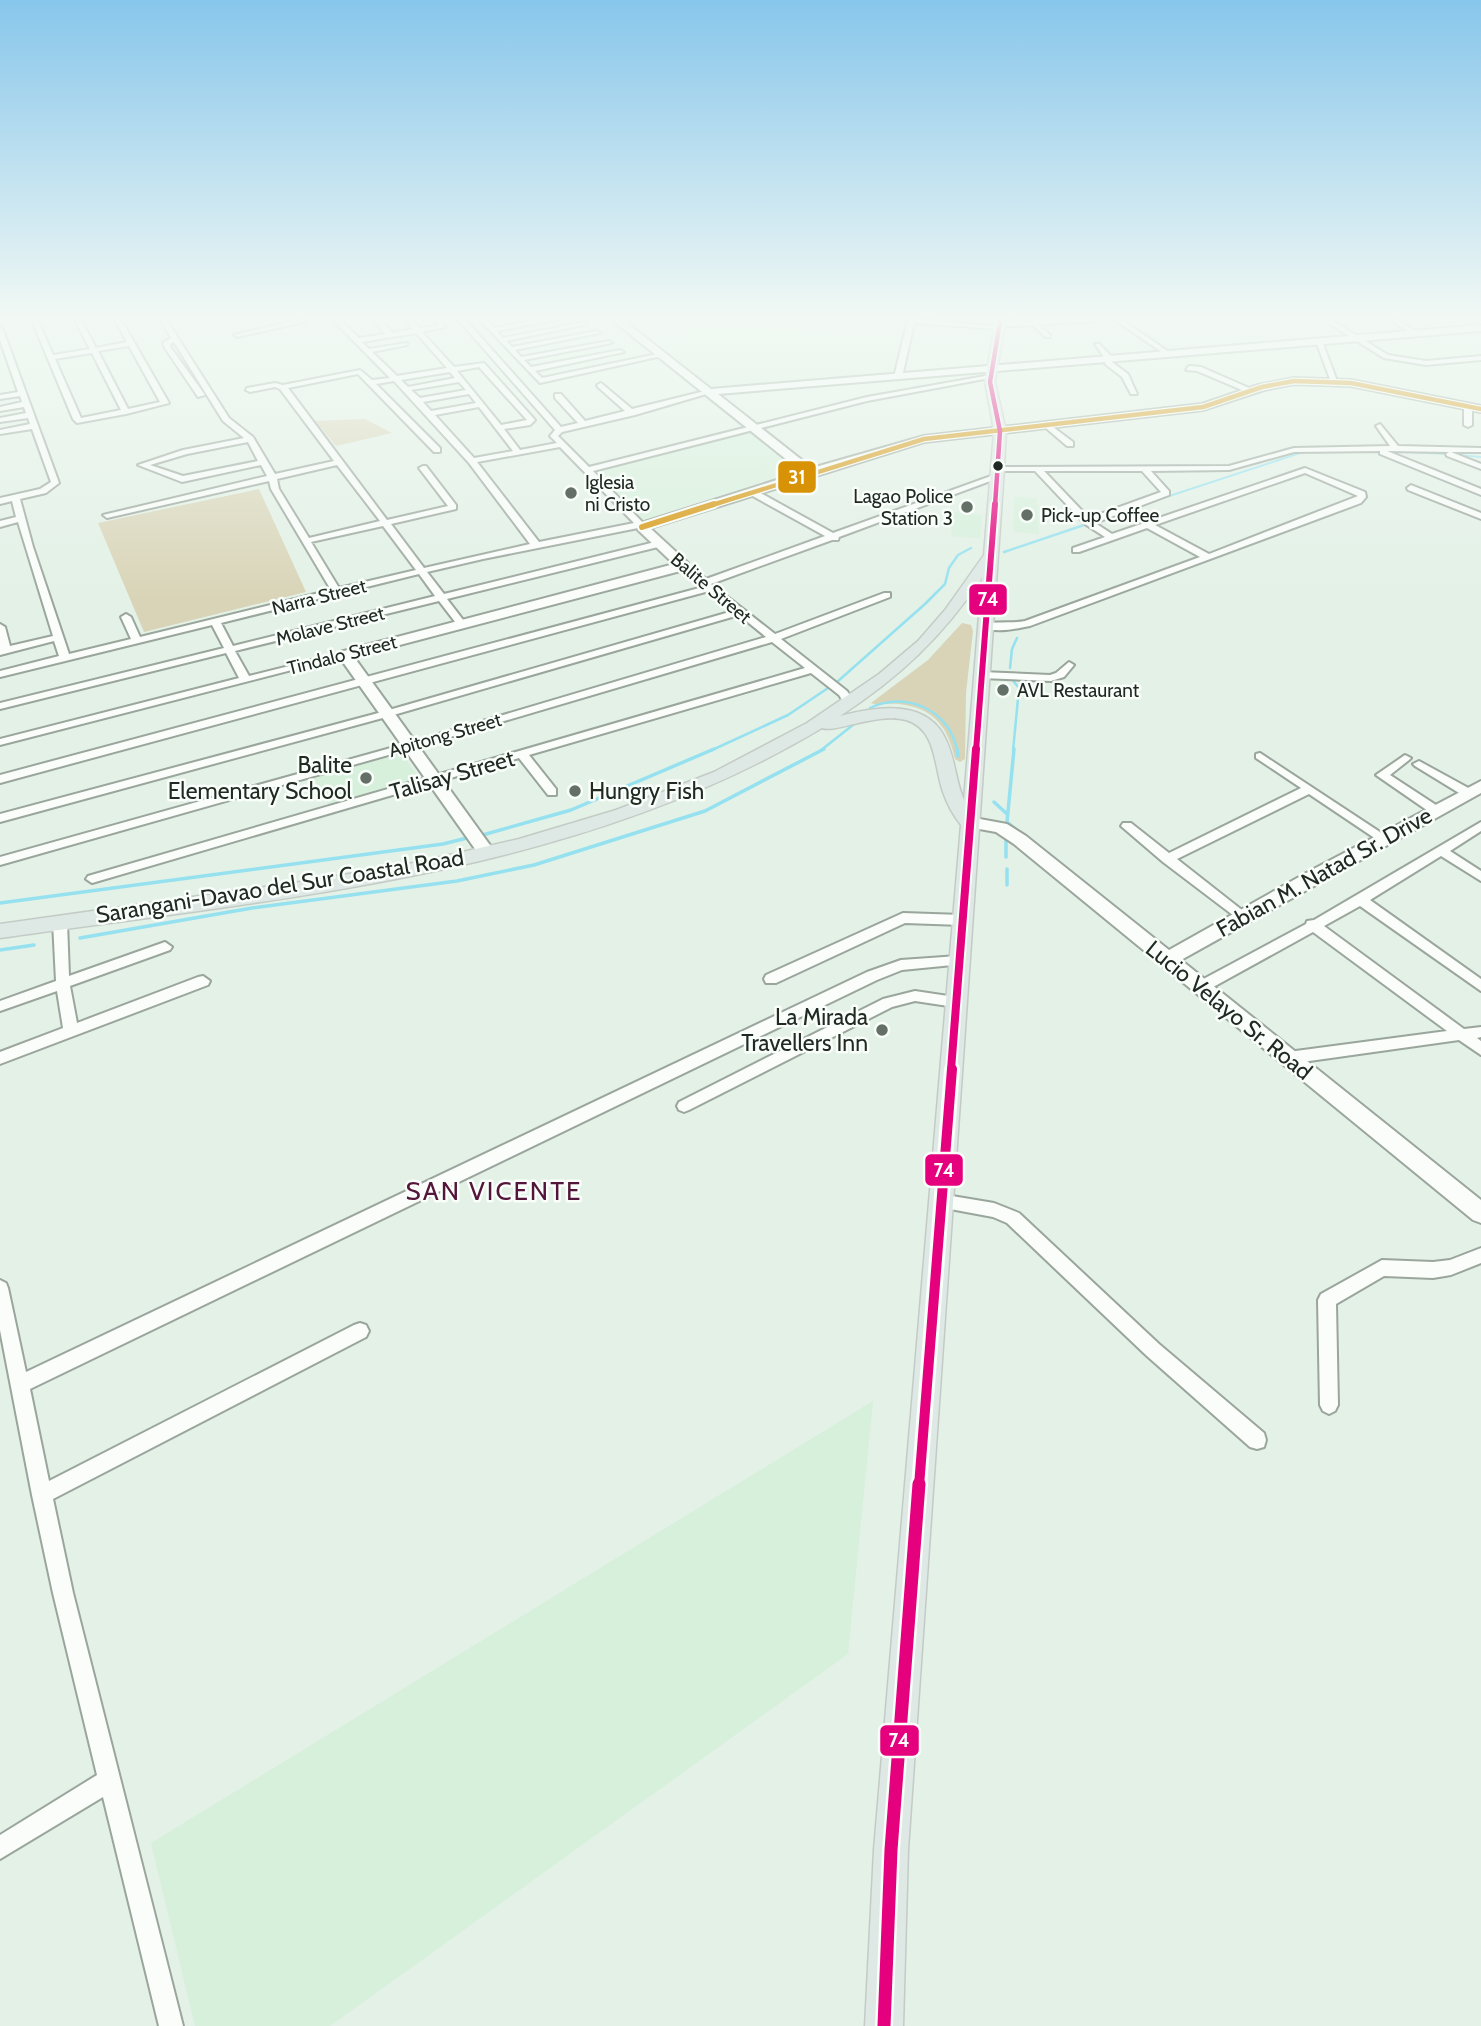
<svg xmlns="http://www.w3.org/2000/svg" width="1481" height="2026" viewBox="0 0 1481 2026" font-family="Cabin,sans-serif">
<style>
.built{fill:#d7f0dc}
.green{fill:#d9d4b7}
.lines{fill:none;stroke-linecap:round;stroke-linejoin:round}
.stream-far2{stroke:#95e1f0;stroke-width:2}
.stream-far1{stroke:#95e1f0;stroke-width:2.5}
.stream{stroke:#95e1f0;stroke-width:3.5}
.street-casing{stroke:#9aa59c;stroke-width:4}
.secondary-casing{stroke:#9aa59c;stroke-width:4}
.primary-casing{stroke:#c4cbc6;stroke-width:3}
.street{fill:#fbfdfb;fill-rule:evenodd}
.secondary{fill:#fbfdfb;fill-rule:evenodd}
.primary{fill:#dee8e5;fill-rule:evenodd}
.bus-1-far1-casing{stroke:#f9fefa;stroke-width:7}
.bus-1-casing{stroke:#f9fefa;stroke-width:10}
.bus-2-far4-casing{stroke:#f9fefa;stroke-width:7}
.bus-2-far3-casing{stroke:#f9fefa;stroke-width:10}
.bus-2-far2-casing{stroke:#f9fefa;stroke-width:12}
.bus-2-far1-casing{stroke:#f9fefa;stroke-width:16}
.bus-2-casing{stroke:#f9fefa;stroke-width:18}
.bus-1-far1{stroke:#d79305;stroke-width:4.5}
.bus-1{stroke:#d79305;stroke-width:6}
.bus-2-far4{stroke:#e5007d;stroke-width:4.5}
.bus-2-far3{stroke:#e5007d;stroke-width:6}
.bus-2-far2{stroke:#e5007d;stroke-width:8}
.bus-2-far1{stroke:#e5007d;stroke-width:10}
.bus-2{stroke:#e5007d;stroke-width:13}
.bus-dot{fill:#202a22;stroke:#f9fefa;stroke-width:2.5}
.poi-dot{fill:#647067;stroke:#f9fefa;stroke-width:2.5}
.labels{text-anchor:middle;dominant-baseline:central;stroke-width:5;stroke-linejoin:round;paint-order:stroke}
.far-poi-label{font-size:19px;fill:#202a22;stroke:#f9fefa;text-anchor:start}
.far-street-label{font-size:19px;fill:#202a22;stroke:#f9fefa}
.poi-label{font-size:23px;fill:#202a22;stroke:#f9fefa;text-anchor:end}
.street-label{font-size:23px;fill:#202a22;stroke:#f9fefa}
.quarter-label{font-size:26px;letter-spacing:2px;fill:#531539;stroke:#f9fefa}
.line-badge{stroke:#f9fefa;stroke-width:2.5}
.badge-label{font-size:19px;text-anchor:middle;font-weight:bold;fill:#fff}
</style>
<rect width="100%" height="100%" fill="#e3f1e6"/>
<g class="built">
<path d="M 689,324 L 901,339 L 891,375 L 713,389 L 651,344 L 684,341 Z"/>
<path d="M 751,430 L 800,470 L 641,520 L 595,469 Z"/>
<path d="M 1014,497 L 1037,498 L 1039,534 L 1013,532 Z"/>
<path d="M 952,512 L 982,514 L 980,539 L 951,536 Z"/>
<path d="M 400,751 L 420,780 L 329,805 L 313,777 Z"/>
<path d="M 873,1401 L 848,1654 L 330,2026 L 195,2026 L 151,1843 Z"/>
</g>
<g class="green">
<path d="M 365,419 L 392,433 L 336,446 L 315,421 Z"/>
<path d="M 259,489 L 306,592 L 144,632 L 98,523 Z"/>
<path d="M 962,623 L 971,625 L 973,631 L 966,693 L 965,759 L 960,762 L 955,759 C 948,727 934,708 899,704 C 890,703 879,706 871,703 L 928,660 Z"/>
</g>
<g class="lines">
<g class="stream-far2">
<path d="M 1386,451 L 1447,454"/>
<path d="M 1458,455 L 1481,457"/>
<path d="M 1148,503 L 1303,452"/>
</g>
<g class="stream-far1">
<path d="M 1004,552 L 1087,524"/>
<path d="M 1010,668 L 1012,649 L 1017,638"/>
<path d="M 1011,678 L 1019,688 L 1013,751"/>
<path d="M 870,708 C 906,690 951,711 957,751"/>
<path d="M 710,751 L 788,715 L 837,682 L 925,604 L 945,584 L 949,568 L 958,555 L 971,548"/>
<path d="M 820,751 L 858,721"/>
</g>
<g class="stream">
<path d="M 957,749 L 958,756"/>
<path d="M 1014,749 L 1007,822 L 1020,833"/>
<path d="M 994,802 L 1007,814"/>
<path d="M 479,836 L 571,810 L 714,749"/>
<path d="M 1006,840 L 1006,857"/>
<path d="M 1007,869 L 1007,885"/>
<path d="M 0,903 L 443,844 L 471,837"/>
<path d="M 80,938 L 252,908 L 457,881 L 534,865 L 705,811 L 824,749"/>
<path d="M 0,950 L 34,945"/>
</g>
<g class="street-casing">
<g id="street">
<path d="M 30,316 L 36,316 L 53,355 L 90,349 L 73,316 L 79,316 L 96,348 L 127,342 L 113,316 L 119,316 L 169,403 L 126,414 L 77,423 L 73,419 ZM 129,346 L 160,402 L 128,409 L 98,351 ZM 92,353 L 121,410 L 81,418 L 55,359 Z"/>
<path d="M 158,316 L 164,316 L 229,418 L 253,437 L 275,474 L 334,461 L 280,389 L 275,387 L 250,392 L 246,390 L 247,388 L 275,383 L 283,385 L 360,370 L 372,380 L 390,378 L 329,316 L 336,316 L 359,338 L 385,334 L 371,316 L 378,316 L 392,333 L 413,329 L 402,316 L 409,316 L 419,328 L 439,325 L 433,316 L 439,316 L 445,327 L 422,332 L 454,367 L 484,363 L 535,420 L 530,425 L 504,429 L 520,450 L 557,443 L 550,436 L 555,430 L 455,316 L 462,316 L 561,427 L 578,423 L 555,398 L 555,394 L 561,394 L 585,421 L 625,411 L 598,387 L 597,385 L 601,383 L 632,409 L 709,390 L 713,392 L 635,415 L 562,432 L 558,436 L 589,467 L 867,397 L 991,375 L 995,377 L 867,401 L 593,471 L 645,525 L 645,529 L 638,528 L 483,559 L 427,572 L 444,594 L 659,541 L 664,544 L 662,546 L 447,599 L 467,625 L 462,628 L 459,627 L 439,601 L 235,651 L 249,676 L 345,652 L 350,655 L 0,745 L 0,739 L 239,678 L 226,653 L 0,709 L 0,703 L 224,648 L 212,625 L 0,677 L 0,671 L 59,656 L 54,641 L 0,655 L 0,624 L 5,627 L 10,646 L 53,636 L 18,522 L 0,527 L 0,521 L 16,517 L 12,501 L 0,504 L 0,498 L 40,489 L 51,482 L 32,429 L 0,434 L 0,430 L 30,424 L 28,418 L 0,422 L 0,418 L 26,413 L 24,407 L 0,411 L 0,407 L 22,402 L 20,396 L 0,399 L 0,395 L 18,392 L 0,340 L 0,328 L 3,330 L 59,483 L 46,493 L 20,499 L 33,547 L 69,654 L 131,639 L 121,617 L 126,614 L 131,617 L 140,637 L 331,590 L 271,489 L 269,481 L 107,518 L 103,515 L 267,476 L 261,465 L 182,482 L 138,465 L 183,450 L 244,438 L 223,421 L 174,342 L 170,344 L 171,348 L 205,395 L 198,397 L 165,348 L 163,343 L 171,338 ZM 416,333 L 447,368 L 397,376 L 372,352 L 407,345 L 407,343 L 369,349 L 362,342 ZM 479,367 L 527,420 L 501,425 L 457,371 ZM 450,372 L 455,378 L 408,387 L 401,380 ZM 358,374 L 434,452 L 440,452 L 440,448 L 376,384 L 394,381 L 469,463 L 530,544 L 424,568 L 391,524 L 456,509 L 456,505 L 426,466 L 423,466 L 419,468 L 448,506 L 387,520 L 288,388 ZM 459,382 L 466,390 L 420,398 L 411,390 ZM 469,394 L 476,403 L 431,411 L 423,402 ZM 479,407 L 513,451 L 474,458 L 435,415 ZM 248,442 L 258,461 L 183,476 L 150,465 L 187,454 ZM 560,447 L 634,523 L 539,542 L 477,462 ZM 337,465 L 380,521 L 309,538 L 279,489 L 277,479 ZM 383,526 L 416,570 L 339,588 L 311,542 ZM 419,574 L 435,596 L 233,646 L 221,623 Z"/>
<path d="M 476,316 L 512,316 L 488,321 L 494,328 L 559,316 L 574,316 L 497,331 L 503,338 L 585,322 L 588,324 L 506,341 L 512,347 L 597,331 L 600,333 L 515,350 L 521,357 L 609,341 L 612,343 L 524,360 L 531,367 L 620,350 L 624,352 L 535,371 L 542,378 L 662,353 L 666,355 L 540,383 Z"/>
<path d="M 909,316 L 915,316 L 915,319 L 1001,327 L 998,329 L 914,323 L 902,377 L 898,379 L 894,377 Z"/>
<path d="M 1117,316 L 1170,353 L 1170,355 L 1166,355 L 1111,317 Z"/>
<path d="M 1317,316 L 1325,316 L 1388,355 L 1426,361 L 1481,356 L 1481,360 L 1426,365 L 1384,358 Z"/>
<path d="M 303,319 L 305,322 L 237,337 L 234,335 Z"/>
<path d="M 1395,319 L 1417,332 L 1418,333 L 1413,334 L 1393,322 Z"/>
<path d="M 1031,322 L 1035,322 L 1050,335 L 1050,337 L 1046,337 L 1031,324 Z"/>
<path d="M 1319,339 L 1322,341 L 1338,384 L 1331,382 L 1316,341 Z"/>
<path d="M 1095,344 L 1099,344 L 1113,358 L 1112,362 L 1128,374 L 1137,394 L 1131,394 L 1122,377 L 1105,364 L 1106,360 Z"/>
<path d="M 1189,366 L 1201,367 L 1256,391 L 1249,393 L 1197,371 L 1186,370 Z"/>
<path d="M 1468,404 L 1472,406 L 1472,425 L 1468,427 L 1464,425 L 1464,406 Z"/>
<path d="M 1049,424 L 1073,442 L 1073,446 L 1067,446 L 1046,428 L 1046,424 Z"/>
<path d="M 1380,424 L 1398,446 L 1481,448 L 1481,452 L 1451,452 L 1481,464 L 1481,469 L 1447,456 L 1446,454 L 1449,452 L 1387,451 L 1481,489 L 1481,495 L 1380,454 L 1380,451 L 1294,452 L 1229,470 L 1151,471 L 1169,491 L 1169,495 L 1095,523 L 1112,534 L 1305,468 L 1365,492 L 1366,497 L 1361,503 L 1030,626 C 1015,629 994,634 980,626 C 991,620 1011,624 1025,621 L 1200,557 L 1147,528 L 1079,552 L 1073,552 L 1073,548 L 1105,537 L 1085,524 L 1035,471 L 995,471 L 995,467 L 1229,466 L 1294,448 L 1390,446 L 1376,426 ZM 1044,471 L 1142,471 L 1161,492 L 1089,518 ZM 1305,473 L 1358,496 L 1209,554 L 1155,525 Z"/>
<path d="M 994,475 L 1001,477 L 839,537 L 838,540 L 832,540 L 711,584 L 775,634 L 884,593 L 890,593 L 890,597 L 781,639 L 847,691 L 854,702 L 853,704 L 845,704 L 839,695 L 811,673 L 529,755 L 556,789 L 556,795 L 548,795 L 519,758 L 92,883 L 86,879 L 88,876 L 805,668 L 772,642 L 413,748 L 0,865 L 0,857 L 405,744 L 766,637 L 739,615 L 390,716 L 0,822 L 0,814 L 382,712 L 733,611 L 709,591 L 0,783 L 0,775 L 703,587 L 680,568 L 680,564 L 686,564 L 706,579 L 825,536 L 749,494 L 749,490 L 755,490 L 833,533 Z"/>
<path d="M 1411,485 L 1481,513 L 1481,519 L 1408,490 L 1407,488 Z"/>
<path d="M 1069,662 L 1074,665 L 1064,677 L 1051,681 L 981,678 L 976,675 L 981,672 L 1050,675 L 1056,673 Z"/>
<path d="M 1260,753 L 1389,838 L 1383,842 L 1379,841 L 1309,794 L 1177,859 L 1247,914 L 1248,917 L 1247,920 L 1242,922 L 1163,862 L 1121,826 L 1123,823 L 1131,823 L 1169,853 L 1301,788 L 1256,758 L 1256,754 Z"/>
<path d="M 1405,755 L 1411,758 L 1409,760 L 1390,775 L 1439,807 L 1439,813 L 1431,813 L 1376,775 Z"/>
<path d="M 1419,761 L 1472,790 L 1474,793 L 1472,796 L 1464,796 L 1415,766 L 1413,764 Z"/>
<path d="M 1481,822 L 1481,831 L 1450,851 L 1481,871 L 1481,881 L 1441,856 L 1370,900 L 1481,979 L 1481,991 L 1360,906 L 1324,926 L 1464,1029 L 1481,1027 L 1481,1037 L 1477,1038 L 1481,1041 L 1481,1055 L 1459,1040 L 1288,1064 L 1283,1062 L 1281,1058 L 1283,1054 L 1288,1052 L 1447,1031 L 1313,932 L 1206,991 L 1196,991 L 1194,987 L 1196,983 L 1306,924 L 1307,921 L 1314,920 Z"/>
<path d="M 903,913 L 962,915 L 969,920 L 962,925 L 905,923 L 776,983 L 766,983 L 764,979 L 766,975 Z"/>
<path d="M 60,917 L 67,922 L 69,976 L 165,942 L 172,947 L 170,950 L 70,986 L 77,1023 L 198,977 L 203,976 L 210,981 L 208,985 L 0,1064 L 0,1052 L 63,1028 L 57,991 L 0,1011 L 0,1001 L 56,981 L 53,922 Z"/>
<path d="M 958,956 L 963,958 L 965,961 L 963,964 L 902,970 L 877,980 L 30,1389 L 49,1481 L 354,1325 L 360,1323 L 366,1325 L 369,1331 L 366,1337 L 53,1499 L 73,1593 L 183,2026 L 159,2026 L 103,1797 L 0,1859 L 0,1835 L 97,1775 L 53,1593 L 32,1495 L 0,1330 L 0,1280 L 6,1283 L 8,1288 L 26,1372 L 867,972 L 901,960 Z"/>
<path d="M 915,991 L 955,997 L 962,1002 L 955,1007 L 915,1001 L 892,1007 L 689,1110 L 684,1112 L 679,1110 L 677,1106 L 679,1102 L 883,999 Z"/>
<path d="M 940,1194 L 994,1203 L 1019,1213 L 1159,1344 L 1264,1433 L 1266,1440 L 1264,1447 L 1257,1449 L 1250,1447 L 1147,1356 L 1007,1223 L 993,1217 L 934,1206 L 932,1201 L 934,1196 Z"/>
<path d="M 1481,1248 L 1481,1263 L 1451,1275 L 1433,1278 L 1384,1276 L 1336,1304 L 1338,1405 L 1335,1411 L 1329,1414 L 1323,1411 L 1320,1405 L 1318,1300 L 1321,1294 L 1382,1260 L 1433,1262 L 1450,1260 Z"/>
</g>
</g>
<g class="secondary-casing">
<g id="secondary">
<path d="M 607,316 L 618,316 L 711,389 L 1481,325 L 1481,331 L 718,394 L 812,468 L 924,436 L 1202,404 L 1258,385 L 1294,378 L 1351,380 L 1481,406 L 1481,412 L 1351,386 L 1294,384 L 1264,390 L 1203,410 L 924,442 L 650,528 L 688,563 L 688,569 L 354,657 L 492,848 L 494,852 L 486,858 L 480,856 L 338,655 L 340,652 L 674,564 L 638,530 L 638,524 L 802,472 Z"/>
<path d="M 1081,316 L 1130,316 L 1125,319 L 999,327 L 994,324 L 999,321 Z"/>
<path d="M 1481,781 L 1481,793 L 1181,960 L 1481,1200 L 1481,1223 L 1473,1220 L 1014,844 L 996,832 L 963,826 L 961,822 L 969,817 L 1007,824 L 1026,836 L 1169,950 L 1308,872 Z"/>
</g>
</g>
<g class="primary-casing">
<path id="primary" d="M 996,316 L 1006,316 L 995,382 L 1006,431 L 1004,469 L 908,1850 L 903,2026 L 865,2026 L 874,1850 L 961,825 C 953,815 947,804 943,792 C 934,767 937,729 906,720 C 878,712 836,733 822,728 C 575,876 279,898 0,938 L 0,924 L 314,880 L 419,862 L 519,839 L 616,810 L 714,772 L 807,723 L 879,674 L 918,641 L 945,610 L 984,555 L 994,431 L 985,382 ZM 982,578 L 964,800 C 956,782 955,760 947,742 C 929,698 877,706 840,716 C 900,677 942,637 982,578 Z"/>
</g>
<use href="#street" class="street"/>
<use href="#secondary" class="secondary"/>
<use href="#primary" class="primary"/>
<g class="bus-1-far1-casing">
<path id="bus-1-far1" d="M 709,506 L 924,439 L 1203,407 L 1262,387 L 1294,381 L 1351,383 L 1481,409"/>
</g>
<g class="bus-1-casing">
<path id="bus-1" d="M 642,527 L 714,504"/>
</g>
<g class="bus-2-far4-casing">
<path id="bus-2-far4" d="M 995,506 L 1000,431 L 990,382 L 1001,316"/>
</g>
<g class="bus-2-far3-casing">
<path id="bus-2-far3" d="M 976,751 L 995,504"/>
</g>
<g class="bus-2-far2-casing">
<path id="bus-2-far2" d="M 951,1070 L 976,749"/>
</g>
<g class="bus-2-far1-casing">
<path id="bus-2-far1" d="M 919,1486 L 952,1069"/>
</g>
<g class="bus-2-casing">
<path id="bus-2" d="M 884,2026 L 891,1850 L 919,1484"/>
</g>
<use href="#bus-1-far1" class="bus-1-far1"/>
<use href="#bus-1" class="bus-1"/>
<use href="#bus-2-far4" class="bus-2-far4"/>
<use href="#bus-2-far3" class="bus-2-far3"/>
<use href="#bus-2-far2" class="bus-2-far2"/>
<use href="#bus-2-far1" class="bus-2-far1"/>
<use href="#bus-2" class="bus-2"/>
</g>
<linearGradient id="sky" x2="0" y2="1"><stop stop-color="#87c6eb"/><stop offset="0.53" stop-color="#f2f9f4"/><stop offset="1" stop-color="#f2f9f4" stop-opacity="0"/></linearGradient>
<rect width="1481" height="600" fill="url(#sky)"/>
<circle class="bus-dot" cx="998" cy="466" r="6"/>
<g class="poi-dot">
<circle cx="571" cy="493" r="7"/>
<circle cx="967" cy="507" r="7"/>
<circle cx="1027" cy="515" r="7"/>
<circle cx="1003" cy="690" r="7"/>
<circle cx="366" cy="778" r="7"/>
<circle cx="575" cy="791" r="7"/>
<circle cx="882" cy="1030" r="7"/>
</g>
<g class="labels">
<g class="far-poi-label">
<text x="585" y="482">Iglesia<tspan x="585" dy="22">ni Cristo</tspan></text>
<text x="953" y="496" text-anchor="end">Lagao Police<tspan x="953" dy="22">Station 3</tspan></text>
<text x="1041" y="515">Pick-up Coffee</text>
<text x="1017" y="690">AVL Restaurant</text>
</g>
<g class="far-street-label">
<text transform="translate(711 588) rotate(40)">Balite Street</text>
<text transform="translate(319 597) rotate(-14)">Narra Street</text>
<text transform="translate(330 626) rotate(-14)">Molave Street</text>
<text transform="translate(342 655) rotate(-14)">Tindalo Street</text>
<text transform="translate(445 735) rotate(-16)">Apitong Street</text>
</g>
<g class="poi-label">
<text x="352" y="765">Balite<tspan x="352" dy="26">Elementary School</tspan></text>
<text x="589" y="791" text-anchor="start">Hungry Fish</text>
<text x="868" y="1017">La Mirada<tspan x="868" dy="26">Travellers Inn</tspan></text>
</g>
<g class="street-label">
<text transform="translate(452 775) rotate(-16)">Talisay Street</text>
<text transform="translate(1324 872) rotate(-29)">Fabian M. Natad Sr. Drive</text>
<text transform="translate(280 886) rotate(-9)">Sarangani-Davao del Sur Coastal Road</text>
<text transform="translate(1229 1010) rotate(39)">Lucio Velayo Sr. Road</text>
</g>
<g class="quarter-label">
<text x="494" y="1191">SAN VICENTE</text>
</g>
</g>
<g class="line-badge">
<rect x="777" y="460" width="40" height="34" rx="7" fill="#d79305"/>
<rect x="968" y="583" width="40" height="33" rx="7" fill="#e5007d"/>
<rect x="924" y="1153" width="40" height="34" rx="7" fill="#e5007d"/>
<rect x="879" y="1724" width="41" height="33" rx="7" fill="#e5007d"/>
</g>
<g class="badge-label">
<text x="797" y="484">31</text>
<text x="988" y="606">74</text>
<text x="944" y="1177">74</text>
<text x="899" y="1747">74</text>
</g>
</svg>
